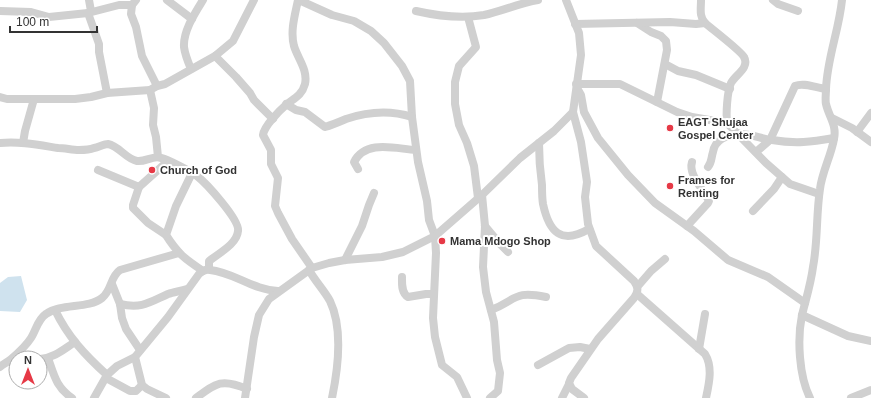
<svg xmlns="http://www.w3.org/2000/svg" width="871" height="398" viewBox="0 0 871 398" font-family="Arial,sans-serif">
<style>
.water{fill:#cfe2ee}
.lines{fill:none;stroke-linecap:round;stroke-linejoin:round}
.minor{stroke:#d0d0d0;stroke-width:8}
.poi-dot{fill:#e63946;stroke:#fff;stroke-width:1.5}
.labels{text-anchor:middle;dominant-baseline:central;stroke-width:4;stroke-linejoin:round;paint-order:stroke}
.poi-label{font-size:11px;font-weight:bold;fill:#333;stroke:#fff;text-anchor:start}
</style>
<rect width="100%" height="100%" fill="#fff"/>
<path class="water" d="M 21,276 L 27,300 L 20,312 L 0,311 L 0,283 L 8,277 Z"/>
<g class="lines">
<g class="minor">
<path d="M 89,0 L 91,11"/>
<path d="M 167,0 L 192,19"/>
<path d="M 298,0 C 295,15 290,31 294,46 C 298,59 308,70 305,84 C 302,95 295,98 287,104 C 280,110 264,126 263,135 L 271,150 L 271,164 L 278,178 L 275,206 L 278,213 L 292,239 L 312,268"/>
<path d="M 299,0 L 332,15 L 354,21 L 371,31 L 384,43 L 402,66 L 410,81 L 412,117 L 418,162 L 427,201 L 429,220 L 435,236 L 436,253 L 433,318 L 435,337 L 442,365 L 457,377 L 467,398"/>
<path d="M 701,0 C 701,9 699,16 705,23 C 712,29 741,51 744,57 C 750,68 735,75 731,83 C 727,92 726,114 727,123 L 766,163 L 790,184 L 819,194"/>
<path d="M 773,0 L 778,4 L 798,11"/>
<path d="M 132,5 L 131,14 L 136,27 L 142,56 L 157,86"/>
<path d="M 0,11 L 31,12 L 49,17 L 88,13 L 119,5 L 132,5 L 136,0"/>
<path d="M 416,11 C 438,16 461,19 484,15 C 502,11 520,3 538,0"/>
<path d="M 88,13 L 99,44 L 99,52 L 107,93"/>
<path d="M 468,17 L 476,47 L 459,66 L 455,82 L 455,104 L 459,125 L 467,143 L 474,166 L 478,198"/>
<path d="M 637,23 L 651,32 L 661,36 L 666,41 L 667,50 L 657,102"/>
<path d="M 575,24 L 670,22 L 696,24 L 705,23"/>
<path d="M 215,56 L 236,77 L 250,93 L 254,100 L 273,119"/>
<path d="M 665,64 L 678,71 L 696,75 L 730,89"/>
<path d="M 191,69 C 188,62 185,55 184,47 C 183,31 195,13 203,0"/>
<path d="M 576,84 L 620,84 L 677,112 L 692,117 L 727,123"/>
<path d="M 577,88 L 581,95 L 584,112 L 598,138 L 628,175 L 655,203 L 694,231 L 728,260 L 768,277 L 805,303"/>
<path d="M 150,90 L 154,108 L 153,125 L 156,137 L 158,157"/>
<path d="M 0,97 L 7,99 L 75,99 L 91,97 L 107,93 L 150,90 L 157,86 L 165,84 L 215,56 L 233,41 L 254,0"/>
<path d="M 286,104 L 296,110 L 305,112 L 325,127 C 332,125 339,122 346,119 C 367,112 390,110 412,117"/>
<path d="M 573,112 L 581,142 L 587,182 L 585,197 L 588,224 L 596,246 L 634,281 C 638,287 639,291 634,298 L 598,339 L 571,378 L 569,383 L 572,389 L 584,398"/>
<path d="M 832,118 L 852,128 L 871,142"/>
<path d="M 857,132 L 871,113"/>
<path d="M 738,134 C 750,133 761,139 772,140 C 796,144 811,142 834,138"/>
<path d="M 0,143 C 19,141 39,145 58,148 C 65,148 72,150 79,150 C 84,150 89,150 94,148 C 99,147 104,144 108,144 C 119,146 126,159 137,161 C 146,162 153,155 161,158 C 169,160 190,171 197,176 C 206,183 240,220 238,231 C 237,244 219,253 209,261 L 209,269"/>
<path d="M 23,143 L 25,131 L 34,99"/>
<path d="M 539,143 C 539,158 540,171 542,185 C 542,191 542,198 543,204 C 549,232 561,245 589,229"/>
<path d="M 756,152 L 770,140 L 795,86 C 804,82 816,88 826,89"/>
<path d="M 708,167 C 712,162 711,158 713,152 C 715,139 727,136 738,133"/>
<path d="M 358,169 L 354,162 C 366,139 396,149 416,150"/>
<path d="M 98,170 L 139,187 L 168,161"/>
<path d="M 192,173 L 176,206 L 166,235 C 178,254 185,259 203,271"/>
<path d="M 139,187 L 133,205 L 133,208 L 148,223 L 166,235"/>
<path d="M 482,195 L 485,226 L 483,267 L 486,292 L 494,322 L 497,360 L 500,373 L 498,391 L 490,398"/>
<path d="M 753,211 L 774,189 L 782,177"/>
<path d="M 485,226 L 500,244 L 508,252"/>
<path d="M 687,226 L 708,203 L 709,201 C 704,190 688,175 692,162"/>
<path d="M 345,260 L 362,226 L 369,205 L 374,193"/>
<path d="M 309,270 C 315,281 324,290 330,301 C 343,328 338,369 332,398"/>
<path d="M 402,277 C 402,283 401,293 408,297 L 426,294 L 434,294"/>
<path d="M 112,284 L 120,304 L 122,318 L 126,329 L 140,350"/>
<path d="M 638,286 L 651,271 L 665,259"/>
<path d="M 637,294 L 705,354 C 713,367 709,384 706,398"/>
<path d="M 120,304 C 142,309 150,302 168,294 C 174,292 181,291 187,289"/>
<path d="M 55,310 C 68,337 85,355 107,375"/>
<path d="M 491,310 C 517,300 513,290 546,297"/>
<path d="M 802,315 L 848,336 L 871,341"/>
<path d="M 699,349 L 705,314"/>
<path d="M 48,358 C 54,375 56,387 72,398"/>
<path d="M 40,359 C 54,358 64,349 75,342"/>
<path d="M 538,365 L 569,348 L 580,347 L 590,349"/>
<path d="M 0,367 C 3,364 6,363 10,360 C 17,354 26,346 31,338 C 36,330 38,319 46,314 C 61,303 88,309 102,298 C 112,290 110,277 120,270 L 179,253"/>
<path d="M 106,378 L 130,391 L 136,391 L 142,385"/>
<path d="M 94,398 L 107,375 L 117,366 L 135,357"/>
<path d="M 166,398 L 147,389 L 142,385 L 135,357 L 168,317 L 199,274 C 202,271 205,269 210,270 C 233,272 253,290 278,291"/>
<path d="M 196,398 C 216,383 222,378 247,389"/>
<path d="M 245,398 L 254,337 L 259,315 L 269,299 L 312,268 L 329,263 L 345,260 L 382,257 L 403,252 L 435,236 L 482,195 L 520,158 L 554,131 L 573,112 L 581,55 L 579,33 L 566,0"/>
<path d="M 562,398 L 569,384"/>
<path d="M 810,398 C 799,376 797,339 802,315 C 806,299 811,283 813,267 C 818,241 816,215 820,189 C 822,172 831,156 834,139 C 837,125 829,117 826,104 C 825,100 826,94 826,89 C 827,59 839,30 842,0"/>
<path d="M 851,398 L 871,390"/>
</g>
</g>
<g class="poi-dot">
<circle cx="670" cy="128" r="4"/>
<circle cx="152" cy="170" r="4"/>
<circle cx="670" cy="186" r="4"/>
<circle cx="442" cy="241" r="4"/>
</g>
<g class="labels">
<g class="poi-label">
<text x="678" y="122">EAGT Shujaa<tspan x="678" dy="13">Gospel Center</tspan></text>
<text x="160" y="170">Church of God</text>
<text x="678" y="180">Frames for<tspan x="678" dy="13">Renting</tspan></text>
<text x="450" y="241">Mama Mdogo Shop</text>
</g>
</g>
<g transform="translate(28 370)"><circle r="19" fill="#ffffff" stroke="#adadad"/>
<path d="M0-3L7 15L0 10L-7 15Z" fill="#e63946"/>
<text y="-6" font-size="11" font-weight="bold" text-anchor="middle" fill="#333333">N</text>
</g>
<path d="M10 26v6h87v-6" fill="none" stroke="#333333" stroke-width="2"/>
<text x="16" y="26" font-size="12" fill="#333333" stroke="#ffffff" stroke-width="3" paint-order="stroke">100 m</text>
</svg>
